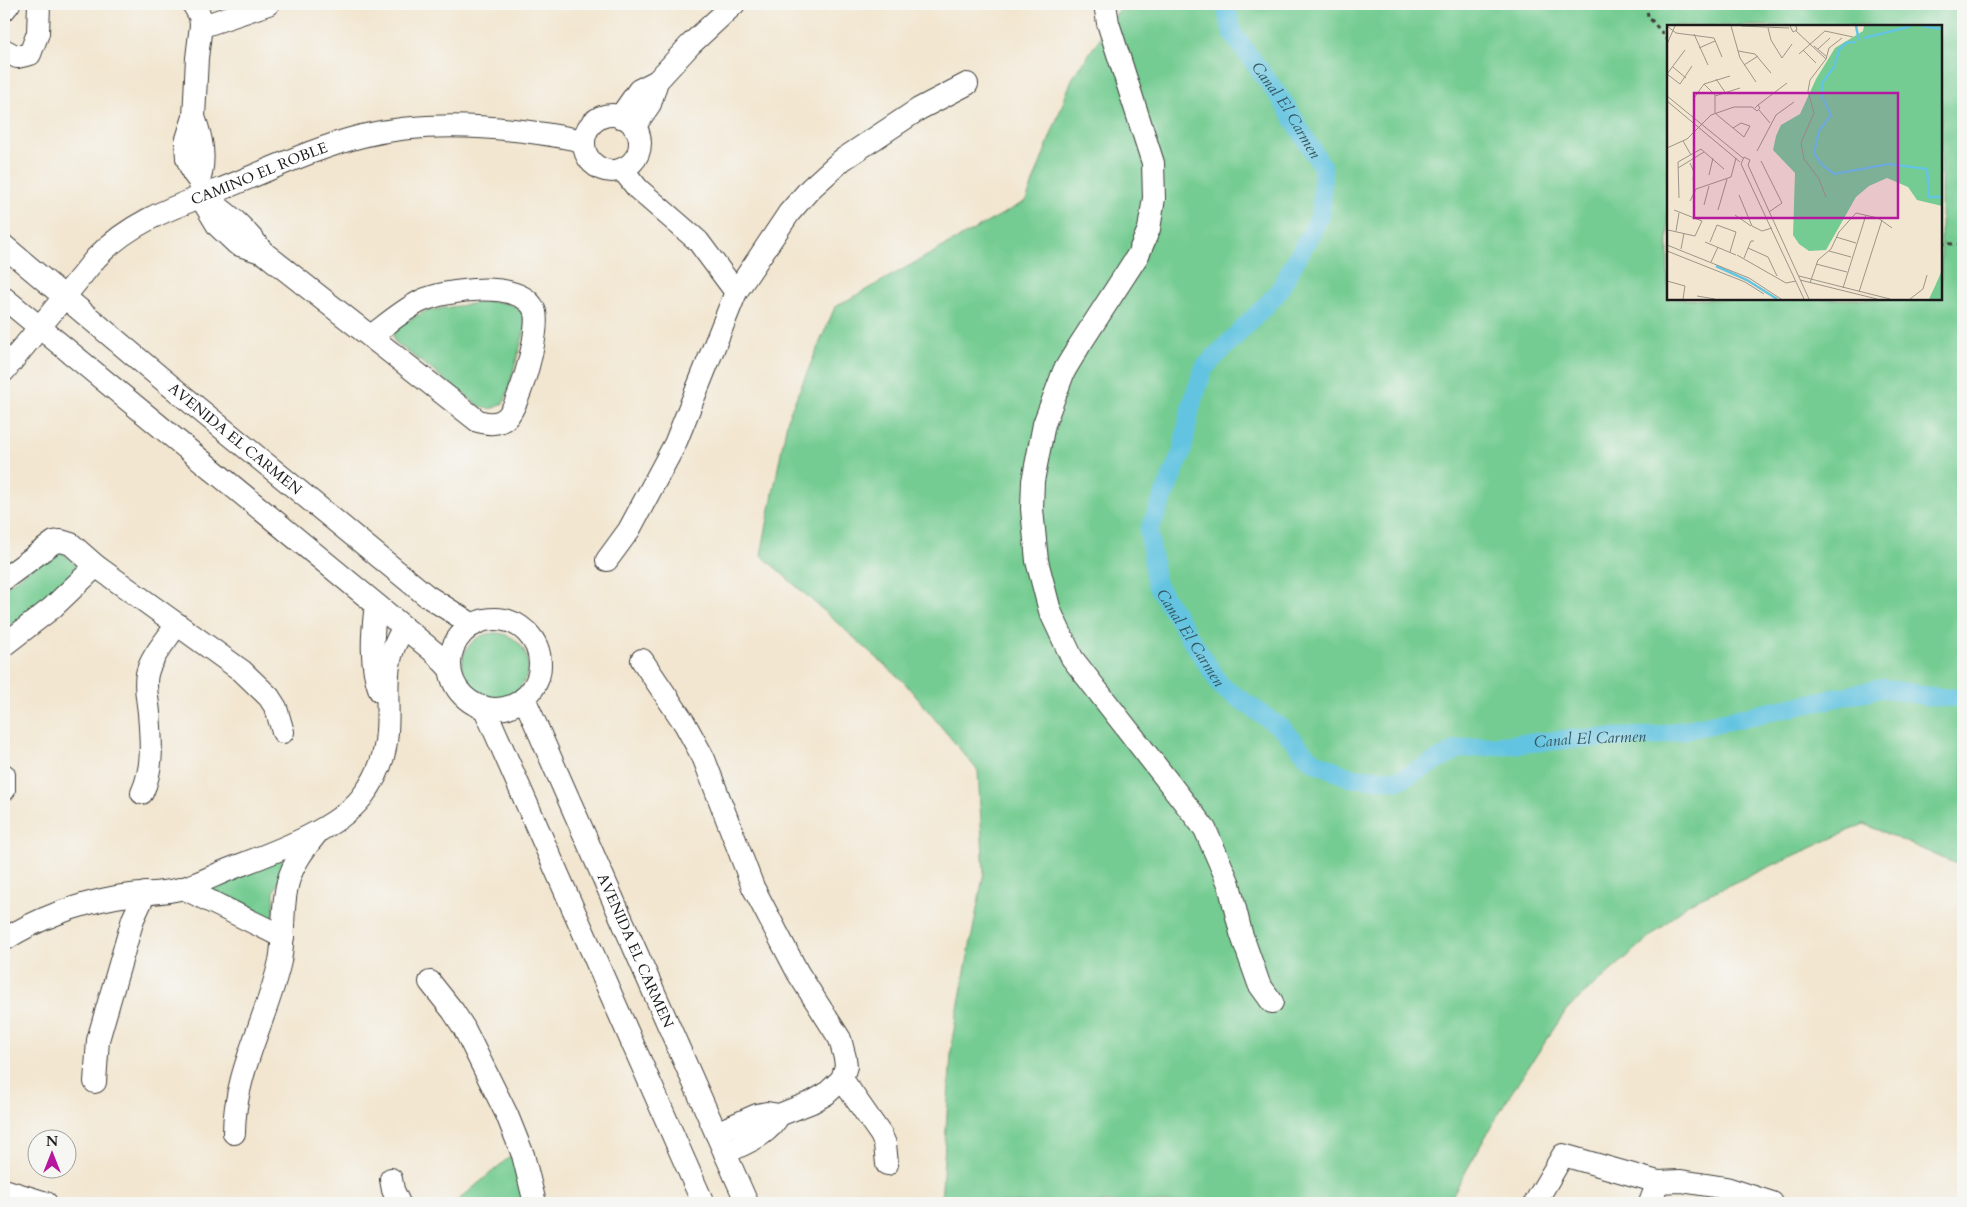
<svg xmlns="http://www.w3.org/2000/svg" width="1967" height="1207" viewBox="0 0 1967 1207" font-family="Cardo,serif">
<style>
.green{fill:#74cc92;stroke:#487457;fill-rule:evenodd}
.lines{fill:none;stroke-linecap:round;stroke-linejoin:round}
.canal{stroke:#63c4e1;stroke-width:19}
.minor-casing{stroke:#3c3a37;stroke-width:24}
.path{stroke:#3c3a37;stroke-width:3;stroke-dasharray:4 4;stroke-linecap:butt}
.minor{stroke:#fff;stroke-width:22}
.labels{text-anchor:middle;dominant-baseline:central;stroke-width:5;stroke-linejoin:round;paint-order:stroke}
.street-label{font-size:15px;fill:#1c1c1c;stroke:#f6f6f2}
.water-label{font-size:16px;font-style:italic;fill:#355761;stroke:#f6f6f2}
.inset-river{fill:none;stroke:#63c4e1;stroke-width:2.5}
.inset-road{fill:none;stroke:#9c9588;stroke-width:1}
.view{fill:#b5179e;fill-opacity:0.15;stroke:#b5179e;stroke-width:2.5}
.inset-edge{fill:none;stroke:#1c1c1c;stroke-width:2.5}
</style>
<rect width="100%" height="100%" fill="#f6f6f2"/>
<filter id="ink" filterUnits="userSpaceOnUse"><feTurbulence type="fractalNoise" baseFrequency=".02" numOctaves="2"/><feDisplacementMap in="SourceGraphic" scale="10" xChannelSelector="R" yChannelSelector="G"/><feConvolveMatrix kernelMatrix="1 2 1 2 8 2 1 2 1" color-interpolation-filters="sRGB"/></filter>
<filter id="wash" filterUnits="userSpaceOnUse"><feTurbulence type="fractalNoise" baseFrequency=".0096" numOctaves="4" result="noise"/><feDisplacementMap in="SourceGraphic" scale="20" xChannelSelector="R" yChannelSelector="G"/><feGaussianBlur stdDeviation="1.12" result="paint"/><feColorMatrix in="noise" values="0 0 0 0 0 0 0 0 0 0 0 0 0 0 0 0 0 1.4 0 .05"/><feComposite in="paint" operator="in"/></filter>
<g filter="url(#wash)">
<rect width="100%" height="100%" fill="#f2e6d0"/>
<g class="green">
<path d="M 1123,4 L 1963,4 L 1963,867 L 1864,824 L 1689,903 L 1567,1009 L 1504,1104 L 1448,1203 L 941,1203 L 952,1040 L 984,872 L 978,771 L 904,682 L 761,555 L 788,417 L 835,307 L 1026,201 L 1072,79 ZM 1668,26 L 1941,26 L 1941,299 L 1668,299 Z"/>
<path d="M 489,301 C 509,303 525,304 525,329 L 505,401 C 497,409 491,410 481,407 L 395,342 L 393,337 L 396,327 L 426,311 Z"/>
<path d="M 58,548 L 81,570 L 4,631 L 4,588 Z"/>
<circle cx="495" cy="666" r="33"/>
<path d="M 282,858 L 285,865 L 274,892 L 274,916 L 267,921 L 204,886 Z"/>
<path d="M 512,1155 L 527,1203 L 455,1203 Z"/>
</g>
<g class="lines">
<path class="canal" id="s1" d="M 1225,4 L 1233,34 L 1284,103 L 1323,168 L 1321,215 L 1277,294 L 1204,368 L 1191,406 L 1182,452 L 1149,531 L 1156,584 L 1221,686 L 1283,729 L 1311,760 L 1351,778 L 1399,780 L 1459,749 L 1573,739 L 1656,736 L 1883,688 L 1926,696 L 1963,699"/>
</g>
</g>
<g filter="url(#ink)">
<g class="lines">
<g class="minor-casing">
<g id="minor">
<path d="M 193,4 L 200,16 L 201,25 L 197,58 L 194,117 L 186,142 L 187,158 L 193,173 L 199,181 L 206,206 L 218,226 L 237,244 L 264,253"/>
<path d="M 1105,4 L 1108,23 L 1153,163 L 1154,198 L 1149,229 L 1138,255 L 1079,346 L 1064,371 L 1044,424 L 1033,481 L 1032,509 L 1037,561 L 1050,611 L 1072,658 L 1205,829 L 1229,884 L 1241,933 L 1259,984 L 1272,1002"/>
<path d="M 4,10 L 9,4"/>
<path d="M 201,25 L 209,24 L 268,4"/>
<path d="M 4,50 L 17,57 L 30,54 L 38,33 L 39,4"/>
<circle cx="612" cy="143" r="28"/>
<path d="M 194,117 C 202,139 206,158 199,181"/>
<path d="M 620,117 L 639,90 L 657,81 L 690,45 L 734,4"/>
<path d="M 634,127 L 650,104 L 657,81"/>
<path d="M 622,169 L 638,189 L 698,241 L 736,292"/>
<path d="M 202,196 C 230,214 244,228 264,253 L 478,421 C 488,424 499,425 507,417 C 520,404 542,327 534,309 C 520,279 445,290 421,301 C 403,310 387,324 371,336"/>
<path id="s2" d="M 4,246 L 161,378 L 427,596 L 473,625"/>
<path d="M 4,298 L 434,652 L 450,669"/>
<path id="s3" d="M 4,371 L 96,258 C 132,220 177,206 224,188 C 269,170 315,148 362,136 C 432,119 514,127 584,141"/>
<path d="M 607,560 L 629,530 L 675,444 L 736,292 L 789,213 L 810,189 L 842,160 L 919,109 L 967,84"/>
<path d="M 4,579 L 54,542 L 61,541 L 71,544 L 96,566 L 242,671 L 269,697 L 276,708 L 283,732"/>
<path d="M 376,605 C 372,634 370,664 380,691"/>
<circle cx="495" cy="664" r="45"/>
<path d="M 4,645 L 52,608 L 96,566"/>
<path d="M 642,660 L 685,724 L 704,759 L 753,887 L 798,973 L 840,1039 L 845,1058 L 846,1066 L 842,1079 L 826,1094 L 812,1102 L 779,1115 L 767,1113 L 757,1115 L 716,1133"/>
<path id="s4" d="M 524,698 L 747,1203"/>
<path d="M 484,707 L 703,1203"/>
<path d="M 4,775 L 4,790"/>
<path d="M 142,793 C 154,767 151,740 149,713 C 148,700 144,687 147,674 C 151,656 167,640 177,624"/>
<path d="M 183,888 L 283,937"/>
<path d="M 4,940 C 36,919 78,904 116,897 C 138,893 163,894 184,888 C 200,883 215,875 230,869 C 269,854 336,831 362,797 C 377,778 386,755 387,731 C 390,693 380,663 404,628"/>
<path d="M 430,982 L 453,1011 L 464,1028 L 507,1115 L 523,1155 L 535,1203"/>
<path d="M 842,1079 L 881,1135 L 885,1144 L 887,1164"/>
<path d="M 95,1082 L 98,1040 L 133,919 L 145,893"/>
<path d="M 234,1133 C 234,1073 267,1019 280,961 C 285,935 281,907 288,882 C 293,863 305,848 317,833"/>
<path d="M 725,1153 C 745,1143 768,1136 779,1115"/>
<path d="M 391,1179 L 393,1190 L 399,1203"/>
<path d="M 4,1190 L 46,1203"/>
<path d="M 1535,1203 L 1563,1155 L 1658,1182 L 1681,1181 L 1726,1188 L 1772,1203"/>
<path d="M 1650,1203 L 1658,1182"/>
</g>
</g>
<g class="path">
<path d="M 1646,4 L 1648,16 L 1668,40"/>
<path d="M 1941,243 L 1963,245"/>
</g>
<use href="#minor" class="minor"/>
</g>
</g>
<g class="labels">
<g class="street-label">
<text stroke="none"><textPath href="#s3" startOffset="331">CAMINO EL ROBLE</textPath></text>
<text stroke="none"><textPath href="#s2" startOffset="301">AVENIDA EL CARMEN</textPath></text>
<text stroke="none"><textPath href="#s4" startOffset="276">AVENIDA EL CARMEN</textPath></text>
</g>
<g class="water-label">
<text stroke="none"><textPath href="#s1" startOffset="124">Canal El Carmen</textPath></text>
<text stroke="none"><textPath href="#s1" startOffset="724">Canal El Carmen</textPath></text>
<text stroke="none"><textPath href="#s1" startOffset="1189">Canal El Carmen</textPath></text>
</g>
</g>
<g transform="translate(1667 25)">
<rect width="275" height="275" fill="#f2e6d0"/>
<path d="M 197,1 L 275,1 L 275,181 L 250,175 L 241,162 L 220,153 L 202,161 L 189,172 L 159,225 L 142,226 L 132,219 L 126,210 L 128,148 L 106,125 L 109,111 L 114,100 L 133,89 L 149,54 L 168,23 L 196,6 ZM 275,245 L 275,274 L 262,274 L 269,259 Z" fill="#74cc92"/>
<path class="inset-river" d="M 189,1 L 192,16M 254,1 L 275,4M 197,13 L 245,1M 188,17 L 179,18 L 172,25 L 167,42 L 155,58 L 155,72 L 164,90 L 152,106 L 147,128 L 154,139 L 167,149 L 222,139 L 260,144 L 262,172 L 275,172M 49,241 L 80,255 L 110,274"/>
<path class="inset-road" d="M 0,1 L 9,8 L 47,13 L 55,32M 64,1 L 73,33 L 89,57M 74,1 L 122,3M 123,1 L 126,7 L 130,5 L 129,1M 101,3 L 104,15 L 115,33 L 125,19M 129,6 L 159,34M 27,9 L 41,40M 0,19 L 8,1M 147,21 L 160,32M 32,23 L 48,16M 151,24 L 163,13M 136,25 L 149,38M 71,26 L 88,29 L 104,48M 132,29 L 158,6 L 186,12M 77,40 L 91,31M 6,42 L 19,53M 0,49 L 13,59 L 25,41M 0,49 L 18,25M 49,54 L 58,67M 37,59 L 48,70 L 48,88M 0,71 L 76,133M 48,71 L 73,63M 27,73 L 37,59 L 63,51M 0,76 L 73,137M 91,80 L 120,58M 92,85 L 103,98M 48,88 L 55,94 L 77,112 L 83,101 L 74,98 L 66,103M 16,116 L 24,130M 0,123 L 20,114 L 44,90 L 67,82 L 85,82 L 90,86 L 93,83 L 91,80 L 88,83M 90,126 L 109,90 L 127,77M 94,136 L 115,178 L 102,187M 23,138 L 27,147 L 26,155M 11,143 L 37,127M 42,150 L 46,133M 72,170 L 85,201 L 95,206 L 105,203M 159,172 L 152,154 L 137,134 L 134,118 L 147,88 L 141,66 L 143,55 L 159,34 L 162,23 L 175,13M 12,173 L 11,137 L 34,124 L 57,144M 23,176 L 29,164 L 64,152 L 69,133M 37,180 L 42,161M 51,185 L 60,154M 68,190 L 84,201M 1,205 L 28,211 L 35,196 L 7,185M 9,206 L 12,188M 169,212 L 189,218M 38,217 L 69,230M 43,217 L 50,200 L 69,207 L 63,227M 0,220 L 82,253 L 114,274M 81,223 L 101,232 L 110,251M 14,224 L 17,208M 0,226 L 78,257 L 97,269M 162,226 L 184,232M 70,230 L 119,258 L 129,256M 77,233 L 84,216 L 87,216M 44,237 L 51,222M 149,239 L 180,247M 132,251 L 223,274M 133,255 L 210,274M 0,256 L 18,261 L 16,274M 143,258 L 151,235 L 164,224 L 172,207 L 189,188 L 211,193 L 225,203M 176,263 L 199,190M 192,267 L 215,195M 30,271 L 48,274M 137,274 L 74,139 L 77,132 L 83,135 L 81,140 L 142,274M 243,274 L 256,264 L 260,250"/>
<path class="view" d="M 27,68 L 231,68 L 231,193 L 27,193 Z"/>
<rect width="275" height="275" class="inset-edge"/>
</g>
<rect width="1967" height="1207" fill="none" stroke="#f6f6f2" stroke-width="20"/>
<g transform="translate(52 1154)"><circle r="24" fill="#f6f6f2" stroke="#9f9f9c"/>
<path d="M0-4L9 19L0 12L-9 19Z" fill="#b5179e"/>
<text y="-8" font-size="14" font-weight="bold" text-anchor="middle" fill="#1c1c1c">N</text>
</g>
</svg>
